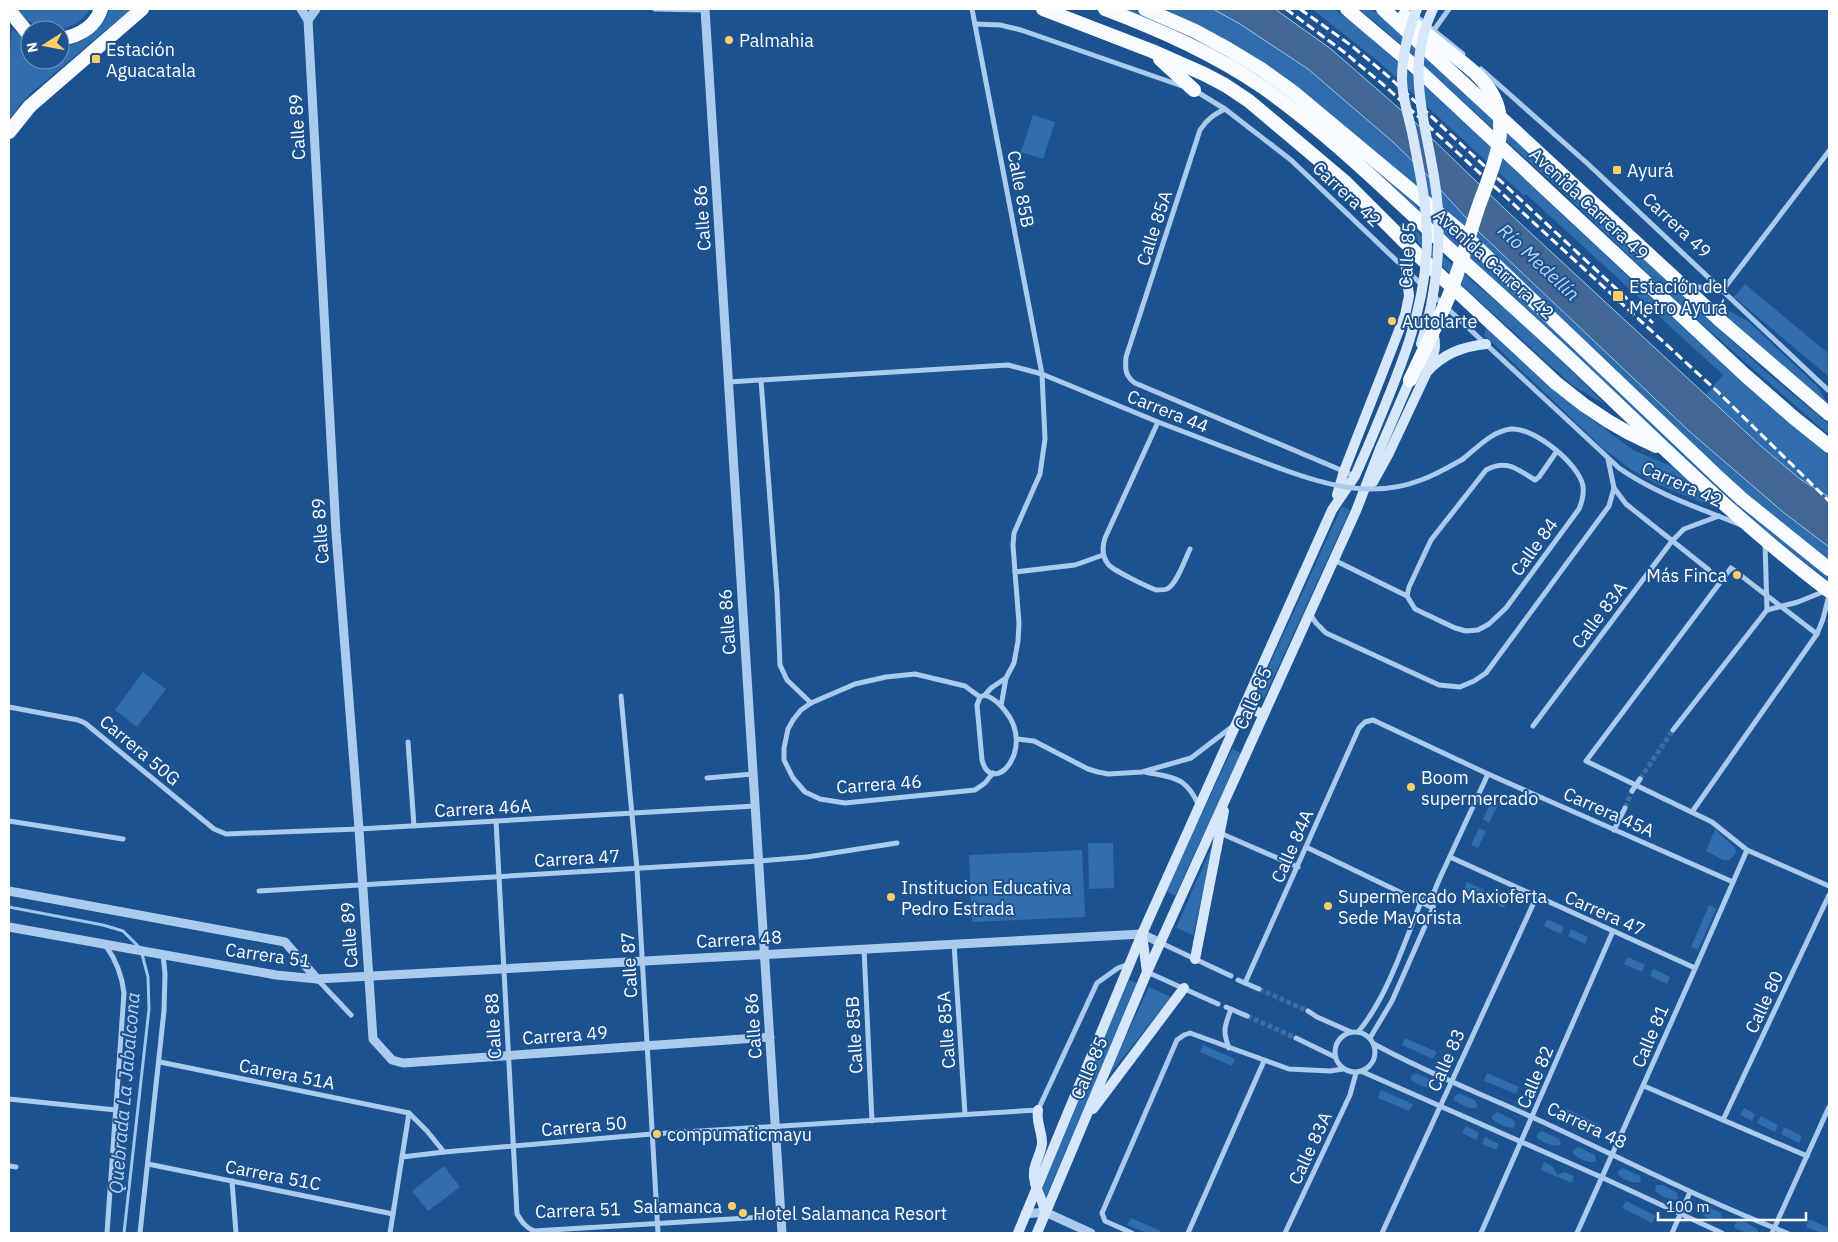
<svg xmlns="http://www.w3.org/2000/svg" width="1838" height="1242" viewBox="0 0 1838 1242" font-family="'IBM Plex Sans',sans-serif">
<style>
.green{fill:#2f6dad}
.water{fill:#416894;stroke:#9dc6f0}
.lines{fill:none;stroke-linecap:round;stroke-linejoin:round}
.stream{stroke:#9dc6f0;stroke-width:3}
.minor-tunnel{stroke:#3e6ca0;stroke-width:5;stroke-dasharray:5 2.5;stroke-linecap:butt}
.minor{stroke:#aacbee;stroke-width:5}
.tertiary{stroke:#aacbee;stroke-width:9}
.secondary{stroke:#d7e7fa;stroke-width:10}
.trunk{stroke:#f8fbff;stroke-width:14}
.rail{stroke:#fff;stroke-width:3;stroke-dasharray:9 4;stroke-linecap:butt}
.minor-bridge{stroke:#aacbee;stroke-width:5}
.secondary-bridge{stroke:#d7e7fa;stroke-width:10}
.trunk-bridge{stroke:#f8fbff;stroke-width:14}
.poi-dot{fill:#fece68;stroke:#1c528f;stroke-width:2}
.labels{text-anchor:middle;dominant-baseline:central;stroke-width:4;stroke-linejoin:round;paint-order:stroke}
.poi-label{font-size:18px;fill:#fff;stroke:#1c528f;text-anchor:start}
.street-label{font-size:18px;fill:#fff;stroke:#1c528f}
.water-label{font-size:19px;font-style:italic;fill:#b6d5f5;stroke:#1c528f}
</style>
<rect width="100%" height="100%" fill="#1c528f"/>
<g class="green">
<path d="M 15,9 L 90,9 C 74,37 34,34 15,9 Z"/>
<path d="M 110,9 L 131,9 L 30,94 L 18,107 L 9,121 L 9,64 L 12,29 L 30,42 L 30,60 L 60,60 L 60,48 C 83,44 101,31 110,9 Z"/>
<path d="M 1119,9 L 1131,9 L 1168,24 L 1257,73 L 1312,112 L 1408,194 L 1507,282 L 1540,317 L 1829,575 L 1829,581 L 1765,531 L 1516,302 L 1314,120 Z"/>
<path d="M 1164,9 L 1213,9 L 1240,24 L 1308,69 L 1393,142 L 1427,175 L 1479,232 L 1689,431 L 1783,512 L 1829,547 L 1829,561 L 1730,481 L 1591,349 L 1228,42 Z"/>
<path d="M 1312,9 L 1334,9 L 1359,27 L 1441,101 L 1665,311 L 1738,377 L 1829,456 L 1829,497 L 1800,479 L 1762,447 L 1706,395 L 1723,375 L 1526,194 L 1524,196 L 1379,62 Z"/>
<path d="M 1358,9 L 1372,9 L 1386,21 L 1766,372 L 1829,424 L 1829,435 L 1688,312 L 1557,187 L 1380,26 Z"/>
<path d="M 1033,115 L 1055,122 L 1043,159 L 1021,152 Z"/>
<path d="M 1406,221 L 1445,258 L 1531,331 L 1606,405 L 1572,385 L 1464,287 L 1419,244 Z"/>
<path d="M 1745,284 L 1829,354 L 1829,377 L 1734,297 Z"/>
<path d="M 1706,299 L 1748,321 L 1819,388 L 1829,406 Z"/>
<path d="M 1486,328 L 1551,387 L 1583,413 L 1633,450 L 1671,466 L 1726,512 L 1657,484 L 1632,470 L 1604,449 L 1484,335 Z"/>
<path d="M 1342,506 L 1350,510 L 1264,698 L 1256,694 Z"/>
<path d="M 143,672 L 166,689 L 137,727 L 115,710 Z"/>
<path d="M 1232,749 L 1241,753 L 1175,896 L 1166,891 Z"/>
<path d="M 1491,802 L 1498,805 L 1489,823 L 1483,819 Z"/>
<path d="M 1479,828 L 1486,831 L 1478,848 L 1471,845 Z"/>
<path d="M 1715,829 L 1735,848 L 1736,853 L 1729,860 L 1723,860 L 1706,851 Z"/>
<path d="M 1216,837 L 1193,935 L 1176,928 Z"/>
<path d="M 1088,843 L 1113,843 L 1114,888 L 1089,889 Z"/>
<path d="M 1082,850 L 1085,917 L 972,922 L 969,855 Z"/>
<path d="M 1467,882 L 1484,890 L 1481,897 L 1464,889 Z"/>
<path d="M 1490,893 L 1507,901 L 1504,908 L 1487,900 Z"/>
<path d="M 1709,905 L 1716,909 L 1698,950 L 1691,947 Z"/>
<path d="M 1547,919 L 1564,927 L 1561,934 L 1544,926 Z"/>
<path d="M 1571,929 L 1588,937 L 1585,944 L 1568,936 Z"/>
<path d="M 1628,957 L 1645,965 L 1642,972 L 1624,964 Z"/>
<path d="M 1653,969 L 1670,977 L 1667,984 L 1650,976 Z"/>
<path d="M 1129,980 L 1138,983 L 1046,1197 L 1041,1186 Z"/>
<path d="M 1149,987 L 1171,997 L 1106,1079 Z"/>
<path d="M 1405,1038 L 1437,1052 L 1433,1059 L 1402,1045 Z"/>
<path d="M 1203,1045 L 1235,1059 L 1232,1066 L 1200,1052 Z"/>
<path d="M 1416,1073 L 1433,1081 L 1434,1087 C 1427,1090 1417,1084 1411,1080 L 1411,1076 Z"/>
<path d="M 1487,1073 L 1519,1087 L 1516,1094 L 1484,1081 Z"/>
<path d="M 1381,1090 L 1413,1104 L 1409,1111 L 1378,1098 Z"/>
<path d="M 1459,1093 L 1476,1101 L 1477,1107 C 1471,1111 1460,1104 1454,1100 L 1454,1097 Z"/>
<path d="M 1744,1108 L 1755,1114 L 1752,1121 L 1740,1115 Z"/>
<path d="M 1567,1109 L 1598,1124 L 1595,1131 L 1563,1116 Z"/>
<path d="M 1497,1112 L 1514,1120 L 1515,1127 C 1508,1130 1498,1123 1492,1119 L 1492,1116 Z"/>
<path d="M 1761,1116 L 1778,1125 L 1775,1132 L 1757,1123 Z"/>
<path d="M 1466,1126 L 1479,1133 L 1476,1140 L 1462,1133 Z"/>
<path d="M 1784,1127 L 1802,1136 L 1799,1143 L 1781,1134 Z"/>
<path d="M 1542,1131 L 1559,1139 L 1561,1145 C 1554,1148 1543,1142 1537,1138 L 1537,1134 Z"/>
<path d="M 1485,1137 L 1499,1144 L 1496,1150 L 1482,1144 Z"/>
<path d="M 1578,1147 L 1595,1155 L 1596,1161 C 1590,1165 1578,1158 1573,1154 L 1573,1151 Z"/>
<path d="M 1544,1162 L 1553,1167 L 1557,1175 L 1565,1172 L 1574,1176 L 1572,1183 L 1541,1170 Z"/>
<path d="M 444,1166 L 460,1187 L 428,1211 L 412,1191 Z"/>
<path d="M 1623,1168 L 1640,1176 L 1641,1182 C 1634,1185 1624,1179 1618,1175 L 1618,1171 Z"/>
<path d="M 1656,1185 L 1663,1185 L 1677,1193 L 1678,1199 C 1671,1202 1661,1196 1655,1191 Z"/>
<path d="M 1626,1201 L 1656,1216 L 1652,1223 L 1622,1208 Z"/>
<path d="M 1700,1206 L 1707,1206 L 1721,1213 L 1722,1220 C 1715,1223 1704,1217 1699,1212 Z"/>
<path d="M 1131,1218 L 1161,1231 L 1160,1233 L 1147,1233 L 1127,1225 Z"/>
<path d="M 1809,1219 L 1829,1228 L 1829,1233 L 1821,1233 L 1806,1227 Z"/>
<path d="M 1736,1221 L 1743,1221 L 1757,1229 L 1758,1233 C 1749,1233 1742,1233 1734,1227 Z"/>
</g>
<path class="water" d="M 1213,9 L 1275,9 L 1331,49 L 1417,124 L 1508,212 L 1762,447 L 1800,479 L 1829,497 L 1829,547 L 1783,512 L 1689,431 L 1479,232 L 1427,175 L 1393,142 L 1308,69 L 1240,24 Z"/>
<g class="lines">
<g class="stream">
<path d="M 9,907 L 103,925 L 123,931 L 140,948"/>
<path d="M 124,1233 L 149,1009 L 148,977 L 142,954"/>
</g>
<g class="minor-tunnel">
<path d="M 1640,779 L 1673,730"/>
<path d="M 1625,808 L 1632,791"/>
<path d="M 1259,989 L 1308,1011"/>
<path d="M 1247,1016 L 1296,1038"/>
</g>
<g class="minor">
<path d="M 655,9 L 705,10"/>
<path d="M 972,9 L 1042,374 L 1045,439 L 1040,474 L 1014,533 L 1013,545 L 1015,572"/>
<path d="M 1407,9 L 1463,54"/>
<path d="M 975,24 L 1000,25 L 1021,30 L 1182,86"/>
<path d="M 1434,30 L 1449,9"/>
<path d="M 1481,69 L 1588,164 L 1829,391"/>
<path d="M 1194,90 L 1225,109 L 1291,160 L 1423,286"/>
<path d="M 1225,109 C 1215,114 1207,119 1200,130 L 1126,357 C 1125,369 1125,376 1135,383 L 1355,476"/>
<path d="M 1689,286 L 1723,290 L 1829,151"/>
<path d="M 1433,295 L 1619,468 C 1656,494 1699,508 1741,525"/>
<path d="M 761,380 L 777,593 L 780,665 L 787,680 L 811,703"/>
<path d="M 729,382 L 1008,365 L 1042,374 L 1158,422 L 1279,468"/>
<path d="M 1158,422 L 1105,538 C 1102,547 1102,556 1108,564 C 1112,570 1148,587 1156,590 C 1158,590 1164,590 1167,589 C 1177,584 1185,559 1190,549"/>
<path d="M 1463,459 C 1477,448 1492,431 1511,429 C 1534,427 1579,464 1583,486 C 1584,494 1582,502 1579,509 L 1506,608 L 1489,624 L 1478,630 L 1466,631 L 1455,628 L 1415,609 L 1407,596 L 1409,587 L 1431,540 L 1486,470 C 1507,459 1517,469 1535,480 L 1539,477 L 1557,451"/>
<path d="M 1614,488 L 1626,504 L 1709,570"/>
<path d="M 1334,560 L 1407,596"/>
<path d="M 1767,610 L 1798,602 L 1825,591"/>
<path d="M 1310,614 L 1316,623 L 1326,633 L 1439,685 L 1460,687 L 1474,681 L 1486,673 L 1609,506 L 1614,488 L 1608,459"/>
<path d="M 1817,634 L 1731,568 L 1586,761 L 1712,822 L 1747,850 L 1829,886"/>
<path d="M 985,695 C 993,698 1001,705 1006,712 C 1036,750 992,798 982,760 L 977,705 L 980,697 Z"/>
<path d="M 985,695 L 991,688 L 1006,678"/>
<path d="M 621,696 L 637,869 L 658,1233"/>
<path d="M 980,697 L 965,686 L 915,674 L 886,677 L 855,684 L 811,703 L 801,710 L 793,720 L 788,729 L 784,748 L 784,760 L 793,778 L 805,792 L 820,799 L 845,803 L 975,790 L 985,783 L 993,773"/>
<path d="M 1001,706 L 1006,678 L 1014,663 L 1018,641 L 1019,623 L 1015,572 L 1075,565 L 1103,555"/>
<path d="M 9,707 L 78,720 L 85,723 L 214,829 L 226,834 L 359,829 L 755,806"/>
<path d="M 1533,726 L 1672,541 L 1684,529 L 1719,516"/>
<path d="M 1673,730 L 1767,610 L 1765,543"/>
<path d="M 1017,739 L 1034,741 L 1088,769 L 1098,772 L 1108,774 L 1142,772 L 1191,758 L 1233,726"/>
<path d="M 408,742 L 414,826"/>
<path d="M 1145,772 C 1174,778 1186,776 1199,806"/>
<path d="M 707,778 L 753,774"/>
<path d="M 1632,791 L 1640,779"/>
<path d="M 1692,812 L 1817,634 L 1823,619 L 1829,595"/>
<path d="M 9,821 L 123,839"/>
<path d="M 496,821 L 517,1214 C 522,1222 525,1227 534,1231 L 781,1216"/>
<path d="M 1614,830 L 1625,808"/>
<path d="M 1220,833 L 1298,867"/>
<path d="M 1306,847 L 1433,908"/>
<path d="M 1450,857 L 1695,968"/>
<path d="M 259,891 L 759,861 L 807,857 L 897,843"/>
<path d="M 1161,943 L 1231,976"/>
<path d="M 954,944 L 965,1114"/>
<path d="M 106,946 C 116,960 122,976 124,993 L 107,1233"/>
<path d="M 864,949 L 872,1121"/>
<path d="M 1147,972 L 1218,1004"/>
<path d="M 317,979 L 351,1015"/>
<path d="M 1238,980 L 1259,989"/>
<path d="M 1245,983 L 1359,728 L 1365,722 L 1373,720 L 1488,774 L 1733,882"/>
<path d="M 1226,1007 L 1247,1016"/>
<path d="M 1308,1011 L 1317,1017 L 1351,1032"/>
<circle cx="1355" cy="1052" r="20"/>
<path d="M 1358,1032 C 1387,998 1404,943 1421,902 L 1434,892"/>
<path d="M 1296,1038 L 1335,1057"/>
<path d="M 1370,1038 L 1392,1001 L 1433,908 L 1434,892 L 1439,880 L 1488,774"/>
<path d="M 1374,1044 C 1425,1072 1479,1093 1532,1117 C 1617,1156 1700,1199 1787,1233"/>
<path d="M 1229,1048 C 1222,1030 1225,1026 1231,1009"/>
<path d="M 160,1062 L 409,1113 L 427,1131 L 444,1152"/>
<path d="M 1363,1072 L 1601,1177 L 1722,1233"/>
<path d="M 1644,1086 L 1807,1156"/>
<path d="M 9,1099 L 116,1110"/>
<path d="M 1723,1120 L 1829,895"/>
<path d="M 402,1157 L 444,1152 L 652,1134 L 1038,1110 L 1097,983 L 1118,968 L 1129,964"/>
<path d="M 148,1164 L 393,1214"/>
<path d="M 9,1166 L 16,1167"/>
<path d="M 232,1181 L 236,1233"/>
<path d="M 140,1233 L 164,1011 L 165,974 L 163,954"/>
<path d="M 390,1233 L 409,1113"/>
<path d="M 1132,1233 L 1105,1221 L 1102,1213 L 1177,1040 L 1184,1035 L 1190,1033 L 1289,1069 L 1330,1071 L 1343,1069"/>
<path d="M 1188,1233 L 1264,1061"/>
<path d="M 1285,1233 L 1350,1095 L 1356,1073"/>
<path d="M 1382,1233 L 1536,898"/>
<path d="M 1481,1233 L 1613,931"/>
<path d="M 1577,1233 C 1634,1105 1692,978 1747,850"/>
<path d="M 1672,1233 L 1690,1192"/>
<path d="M 1772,1233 L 1829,1107"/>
</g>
<g class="tertiary">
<path d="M 301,9 L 308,20 L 336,532 L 359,829 L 373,1039 L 392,1060 L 403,1063 L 770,1037"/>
<path d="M 705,9 L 782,1233"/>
<path d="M 308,20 L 316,9"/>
<path d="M 9,891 L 285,942 L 317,979"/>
<path d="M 9,927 L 276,975 L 317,979 L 1142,934 L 1161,943"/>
<path d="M 1025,1214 L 1045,1212 L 1091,1233"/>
</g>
<g class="secondary">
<path d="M 1407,322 C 1422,317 1436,330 1435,346 C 1435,353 1431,361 1428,369"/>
<path d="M 1373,482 L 1389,453 L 1427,372 C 1443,354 1461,347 1486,344"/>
<path d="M 1337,495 L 1344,471 L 1405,315 L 1409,296 L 1406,270"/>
<path d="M 1244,706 L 1263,714"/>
<path d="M 1142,935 L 1147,972"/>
<path d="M 1195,959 L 1224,811"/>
<path d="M 1093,1109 L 1184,988"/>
<path d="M 1038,1110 C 1036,1121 1041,1129 1042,1141 C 1043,1150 1035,1161 1034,1171 C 1032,1186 1043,1198 1045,1212"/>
<path d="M 1018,1233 L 1142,934 L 1332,510 L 1355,476 L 1369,444"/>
<path d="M 1037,1233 L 1147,972 L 1356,511 L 1380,449"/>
</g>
<g class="trunk">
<path d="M 1043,9 L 1152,51 L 1204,74 L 1225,85 L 1249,101 L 1344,181 L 1419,256 L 1556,383 L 1584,405 L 1608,421 L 1629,433 L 1656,446"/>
<path d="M 1105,9 C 1160,30 1215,54 1264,88 C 1329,134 1387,191 1445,245 C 1493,288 1541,331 1587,375 C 1666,450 1743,526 1829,591"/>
<path d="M 1145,9 L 1195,31 L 1228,49 L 1261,69 L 1293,92 L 1461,232 L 1718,477 L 1742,499 L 1829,569"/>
<path d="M 1347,9 L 1412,64 L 1745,375 L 1793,417 L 1829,446"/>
<path d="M 1383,9 L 1722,322 L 1829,414"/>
<path d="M 9,10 L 26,31 L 30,33"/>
<path d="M 1404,16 L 1438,43"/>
<path d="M 60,39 C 79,36 95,27 101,9"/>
<path d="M 1160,59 L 1194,90"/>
<path d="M 9,132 L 30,106 L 142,9"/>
</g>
<g class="rail">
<path d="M 1286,9 L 1344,52 L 1386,87 L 1718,392 L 1829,501"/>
<path d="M 1300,9 L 1352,46 L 1389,77 L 1653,323"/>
</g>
<path class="minor-bridge" d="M 1279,468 C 1325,485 1373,499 1421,480 C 1436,475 1449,467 1463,459"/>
<g class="secondary-bridge">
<path d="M 1421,344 C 1437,294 1443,236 1435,183 C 1426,122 1404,69 1433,9"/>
<path d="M 1369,444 C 1396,379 1426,313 1427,241 C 1427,203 1419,168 1412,132 C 1408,114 1402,97 1402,79 C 1402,55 1408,32 1417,9"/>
<path d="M 1380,449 L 1412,375"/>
</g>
<path class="trunk-bridge" d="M 1410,380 C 1423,353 1436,326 1448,298 C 1460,269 1468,238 1478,208 C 1489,176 1509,136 1496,102 C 1486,76 1458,60 1438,43"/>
</g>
<g class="poi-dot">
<circle cx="729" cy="40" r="5"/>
<rect x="91" y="54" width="10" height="10" rx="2.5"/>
<rect x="1612" y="165" width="10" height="10" rx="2.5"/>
<rect x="1612" y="290" width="12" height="12" rx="2.5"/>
<circle cx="1392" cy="321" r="5"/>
<circle cx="1737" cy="575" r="5"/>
<circle cx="1411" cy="787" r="5"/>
<circle cx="891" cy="897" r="5"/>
<circle cx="1328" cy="906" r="5"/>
<circle cx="657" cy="1134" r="5"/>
<circle cx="732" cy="1206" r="5"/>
<circle cx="743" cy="1213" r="5"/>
</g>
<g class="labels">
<g class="poi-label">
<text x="739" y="40">Palmahia</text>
<text x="106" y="49">Estación<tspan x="106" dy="21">Aguacatala</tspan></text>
<text x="1627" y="170">Ayurá</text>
<text x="1629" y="286">Estación del<tspan x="1629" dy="21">Metro Ayurá</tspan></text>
<text x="1402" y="321">Autolarte</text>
<text x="1727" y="575" text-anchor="end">Más Finca</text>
<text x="1421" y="777">Boom<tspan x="1421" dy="21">supermercado</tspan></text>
<text x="901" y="887">Institucion Educativa<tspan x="901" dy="21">Pedro Estrada</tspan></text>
<text x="1338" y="896">Supermercado Maxioferta<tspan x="1338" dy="21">Sede Mayorista</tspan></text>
<text x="667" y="1134">compumaticmayu</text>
<text x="722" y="1206" text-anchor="end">Salamanca</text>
<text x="753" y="1213">Hotel Salamanca Resort</text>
</g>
<g class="street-label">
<text transform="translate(297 127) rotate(-93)">Calle 89</text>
<text transform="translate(1021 189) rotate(79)">Calle 85B</text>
<text transform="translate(1347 194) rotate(43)">Carrera 42</text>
<text transform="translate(1589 204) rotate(43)">Avenida Carrera 49</text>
<text transform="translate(702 218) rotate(-94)">Calle 86</text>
<text transform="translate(1677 225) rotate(43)">Carrera 49</text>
<text transform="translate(1154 228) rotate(-72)">Calle 85A</text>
<text transform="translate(1407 255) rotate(-87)">Calle 85</text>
<text transform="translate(1494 264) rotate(42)">Avenida Carrera 42</text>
<text transform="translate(1168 411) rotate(22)">Carrera 44</text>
<text transform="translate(1682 484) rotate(24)">Carrera 42</text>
<text transform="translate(320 531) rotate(-94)">Calle 89</text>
<text transform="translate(1534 547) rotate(-54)">Calle 84</text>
<text transform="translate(1599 615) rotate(-53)">Calle 83A</text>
<text transform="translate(727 622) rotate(-94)">Calle 86</text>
<text transform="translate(1253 698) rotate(-66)">Calle 85</text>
<text transform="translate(140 750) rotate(40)">Carrera 50G</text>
<text transform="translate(879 784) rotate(-4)">Carrera 46</text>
<text transform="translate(483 808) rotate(-3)">Carrera 46A</text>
<text transform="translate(1609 812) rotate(24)">Carrera 45A</text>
<text transform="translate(1292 846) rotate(-66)">Calle 84A</text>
<text transform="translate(577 858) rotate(-3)">Carrera 47</text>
<text transform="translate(1605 913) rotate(24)">Carrera 47</text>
<text transform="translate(349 935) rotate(-94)">Calle 89</text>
<text transform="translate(739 939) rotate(-3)">Carrera 48</text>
<text transform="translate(268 955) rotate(8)">Carrera 51</text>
<text transform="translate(629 965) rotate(-93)">Calle 87</text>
<text transform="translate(1764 1002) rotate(-65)">Calle 80</text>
<text transform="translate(493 1026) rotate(-93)">Calle 88</text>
<text transform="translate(753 1026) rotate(-94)">Calle 86</text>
<text transform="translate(946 1030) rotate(-94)">Calle 85A</text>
<text transform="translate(565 1035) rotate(-4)">Carrera 49</text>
<text transform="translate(854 1035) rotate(-93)">Calle 85B</text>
<text transform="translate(1650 1036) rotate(-67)">Calle 81</text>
<text transform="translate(1446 1060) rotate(-66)">Calle 83</text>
<text transform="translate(1089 1068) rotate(-67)">Calle 85</text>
<text transform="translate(287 1074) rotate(11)">Carrera 51A</text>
<text transform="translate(1535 1077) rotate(-67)">Calle 82</text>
<text transform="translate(1587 1125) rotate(25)">Carrera 48</text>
<text transform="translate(584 1126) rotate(-5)">Carrera 50</text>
<text transform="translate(1310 1148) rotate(-65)">Calle 83A</text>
<text transform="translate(273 1175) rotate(11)">Carrera 51C</text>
<text transform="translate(578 1210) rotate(-2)">Carrera 51</text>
</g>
<g class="water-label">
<text transform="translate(1539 262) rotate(43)">Río Medellín</text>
<text transform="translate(124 1093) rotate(-85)">Quebrada La Jabalcona</text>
</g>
</g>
<rect width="1838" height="1242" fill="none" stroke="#ffffff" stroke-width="20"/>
<g transform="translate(45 45) rotate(259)"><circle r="24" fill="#1c528f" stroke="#7797bc"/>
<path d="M0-4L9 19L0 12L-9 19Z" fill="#fece68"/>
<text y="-8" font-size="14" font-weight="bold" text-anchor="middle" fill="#ffffff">N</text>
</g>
<path d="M1658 1212v8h148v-8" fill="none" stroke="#ffffff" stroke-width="2.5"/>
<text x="1666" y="1212" font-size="15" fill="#ffffff" stroke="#1c528f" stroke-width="4" paint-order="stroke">100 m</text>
</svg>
